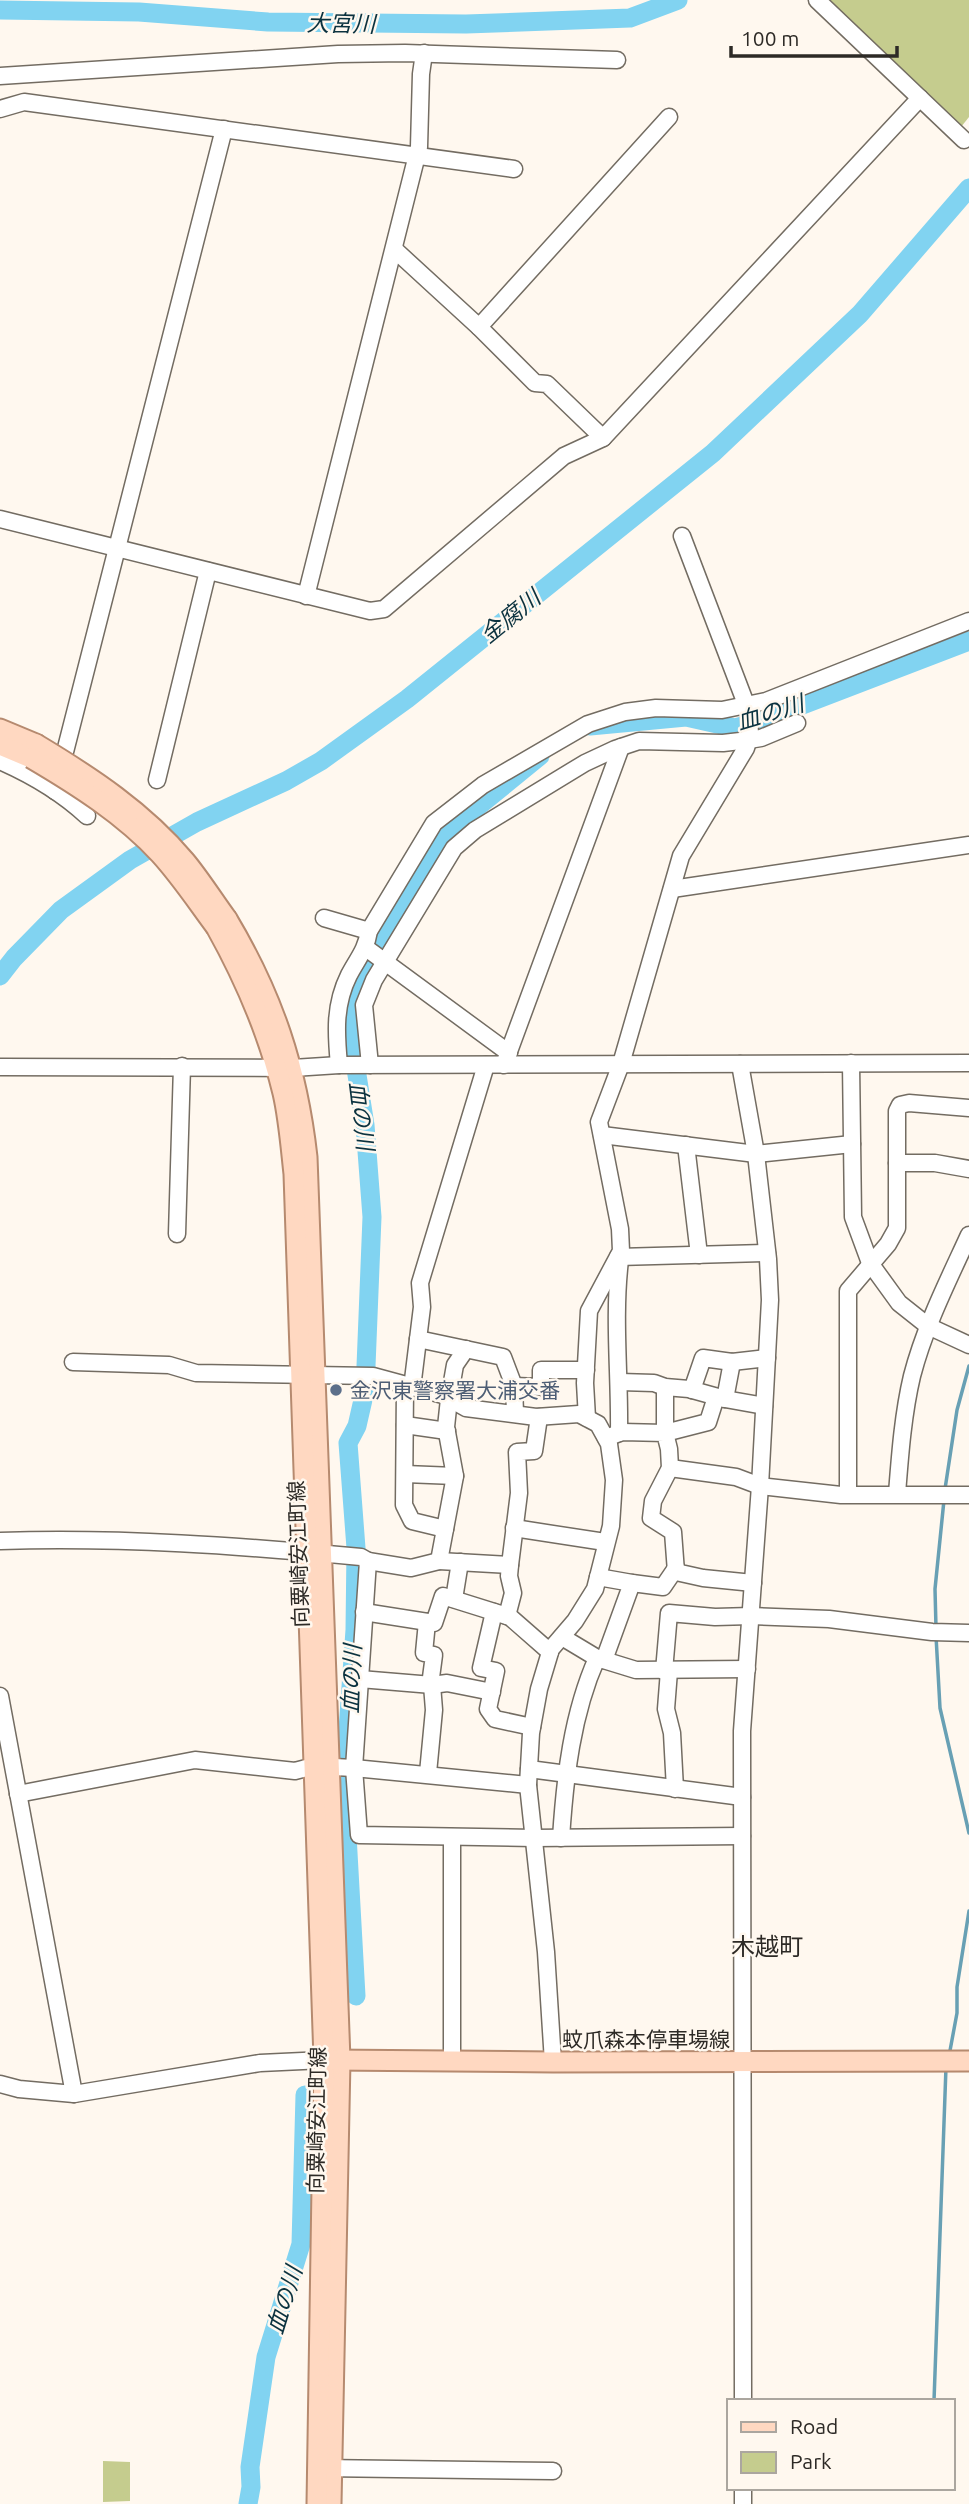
<svg xmlns="http://www.w3.org/2000/svg" width="969" height="2504" viewBox="0 0 969 2504" font-family="Ubuntu,'Noto Sans JP',sans-serif">
<style>
.green{fill:#c5cc8e}
.lines{fill:none;stroke-linecap:round;stroke-linejoin:round}
.stream{stroke:#68a0b4;stroke-width:3.5}
.river{stroke:#81d3f1;stroke-width:19}
.minor-casing{stroke:#736c62;stroke-width:19}
.major-casing{stroke:#b68a6f;stroke-width:23}
.minor{stroke:#fff;stroke-width:16}
.major{stroke:#ffd8c1;stroke-width:19}
.major-bridge-casing{stroke:#b68a6f;stroke-width:23;stroke-linecap:butt}
.major-bridge{stroke:#ffd8c1;stroke-width:19}
.service-dot{fill:#5c6f8a;stroke:#fff8ef;stroke-width:2.5}
.labels{text-anchor:middle;dominant-baseline:central;stroke-width:5;stroke-linejoin:round;paint-order:stroke}
.service-label{font-size:21px;fill:#4e5e75;stroke:#fff8ef;text-anchor:start}
.street-label{font-size:21px;fill:#2d2a26;stroke:#fff8ef}
.water-label{font-size:23px;font-style:italic;fill:#0b323f;stroke:#fff8ef}
.quarter-label{font-size:24px;fill:#2d2a26;stroke:#fff8ef}
</style>
<rect width="100%" height="100%" fill="#fff8ef"/>
<g class="green">
<path d="M 825,0 L 969,0 L 969,117 L 961,127 Z"/>
<path d="M 103,2461 L 130,2462 L 130,2501 L 103,2502 Z"/>
</g>
<g class="lines">
<g class="stream">
<path d="M 945,1489 L 957,1410 L 969,1366"/>
<path d="M 936,1628 L 935,1589 L 944,1500"/>
<path d="M 936,1636 L 940,1708 L 969,1833"/>
<path d="M 949,2056 L 957,2013 L 957,1987 L 969,1911"/>
<path d="M 934,2401 L 946,2067"/>
</g>
<g class="river">
<path d="M 0,10 L 139,12 L 268,22 L 466,24 L 630,18 L 678,0"/>
<path d="M 590,726 L 686,717 L 735,728 L 761,721 L 969,641"/>
<path d="M 0,976 L 14,958 L 61,910 L 130,860 L 197,822 L 286,781 L 321,761 L 407,699 L 713,453 L 860,314 L 969,188"/>
<path d="M 356,1996 L 346,1817 L 346,1758 L 355,1630 L 356,1548 L 348,1443 L 357,1426 L 365,1391 L 372,1217 L 365,1125 L 353,1050 L 351,1005 L 358,985 L 422,866 L 449,830 L 540,756"/>
<path d="M 248,2504 L 251,2487 L 250,2467 L 266,2357 L 301,2244 L 305,2095"/>
</g>
<g class="minor-casing">
<g id="minor">
<path d="M 817,0 L 964,140"/>
<path d="M 0,76 L 338,54 L 405,53 L 617,60"/>
<path d="M 0,109 L 24,102 L 514,169"/>
<path d="M 394,249 L 479,327 L 669,117"/>
<path d="M 479,327 L 535,383 L 547,384 L 603,438"/>
<path d="M 0,519 L 370,611 L 384,609 L 564,456 L 603,438 L 920,98"/>
<path d="M 306,596 L 419,147 L 421,74 L 424,53"/>
<path d="M 0,761 C 32,775 61,792 87,816"/>
<path d="M 157,780 L 208,571"/>
<path d="M 55,791 L 224,129"/>
<path d="M 672,889 L 969,845"/>
<path d="M 324,918 L 369,931"/>
<path d="M 366,948 L 509,1053"/>
<path d="M 851,1063 L 853,1217 L 870,1263 L 899,1303 L 928,1326 L 969,1345"/>
<path d="M 740,1064 L 756,1154 L 768,1259 L 770,1300 L 760,1486 L 742,1731 L 743,2401"/>
<path d="M 339,1065 C 336,1033 334,1005 349,975 C 358,958 366,950 369,931 L 434,823 L 483,785 L 588,724 L 625,712 L 656,708 L 722,710 L 766,701 L 969,621"/>
<path d="M 370,1065 L 364,1005 L 374,980 L 454,848 L 475,830 L 585,763 L 615,749 L 639,741 L 723,743 L 749,740 L 761,738 L 797,723"/>
<path d="M 504,1065 L 621,747"/>
<path d="M 0,1067 L 293,1068 L 339,1065 L 969,1063"/>
<path d="M 602,1135 L 756,1154 L 852,1144"/>
<path d="M 686,1145 L 699,1255"/>
<path d="M 897,1163 L 935,1163 L 969,1169"/>
<path d="M 177,1234 L 182,1066"/>
<path d="M 618,1257 L 767,1253"/>
<path d="M 418,1339 L 503,1357 L 514,1386 L 515,1413"/>
<path d="M 73,1362 L 169,1365 L 196,1373 L 373,1376 L 443,1395 L 466,1408 L 536,1417 L 579,1414 L 598,1424 L 609,1444 L 614,1480 L 611,1526 L 595,1589 L 575,1621 L 551,1649 L 539,1689 L 531,1733 L 528,1785 L 546,1952 L 553,2062"/>
<path d="M 620,1382 L 654,1383 L 665,1387 L 689,1389 L 725,1399 L 764,1406"/>
<path d="M 405,1386 L 404,1505 L 412,1521 L 445,1529"/>
<path d="M 514,1386 L 541,1387 L 541,1370 L 586,1370"/>
<path d="M 665,1387 L 665,1433 L 708,1422 L 716,1397"/>
<path d="M 412,1388 L 422,1307 L 420,1283 L 486,1065"/>
<path d="M 692,1390 L 703,1358 L 732,1362 L 767,1358"/>
<path d="M 725,1399 L 732,1362"/>
<path d="M 587,1418 L 585,1383 L 589,1311 L 621,1251 L 620,1229 L 599,1122 L 621,1064 L 681,856 L 746,748 L 750,735 L 749,712 L 682,536"/>
<path d="M 405,1425 L 447,1431"/>
<path d="M 619,1433 C 620,1375 613,1318 620,1260"/>
<path d="M 606,1438 L 622,1432 L 665,1433 L 669,1449 L 670,1468 L 653,1501 L 651,1518 L 673,1532 L 676,1572 L 703,1578 L 753,1583"/>
<path d="M 670,1468 L 736,1477 L 760,1486 L 841,1495 L 969,1495"/>
<path d="M 405,1474 L 455,1476"/>
<path d="M 848,1494 L 848,1291 L 888,1244 L 897,1228 L 897,1111 L 900,1105 L 909,1103 L 969,1108"/>
<path d="M 897,1494 C 900,1455 903,1414 912,1376 C 925,1326 948,1281 969,1235"/>
<path d="M 514,1528 L 605,1542"/>
<path d="M 0,1541 C 121,1537 241,1546 361,1557 L 368,1561 L 354,1768 L 359,1835 L 534,1838 L 742,1836"/>
<path d="M 368,1561 L 411,1568 L 439,1561 L 455,1476 L 446,1427 L 449,1399 L 455,1365 L 466,1349"/>
<path d="M 439,1561 L 510,1565 L 519,1493 L 517,1452 L 534,1451 L 539,1417"/>
<path d="M 598,1577 L 632,1583 L 604,1660"/>
<path d="M 632,1583 L 663,1587 L 676,1568"/>
<path d="M 454,1599 L 460,1562"/>
<path d="M 364,1612 L 434,1623 L 443,1596 L 510,1617 L 550,1652"/>
<path d="M 494,1612 L 481,1668 L 496,1671 L 488,1709 L 495,1719 L 532,1727"/>
<path d="M 507,1616 L 513,1593 L 509,1576 L 510,1565"/>
<path d="M 427,1622 L 424,1653 L 434,1655 L 430,1685"/>
<path d="M 562,1637 L 597,1658 L 636,1670 L 747,1669"/>
<path d="M 664,1671 L 669,1613 L 715,1617 L 751,1616 L 829,1619 L 932,1632 L 969,1633"/>
<path d="M 669,1671 L 666,1709 L 672,1733 L 675,1789"/>
<path d="M 360,1679 L 432,1685 L 447,1683 L 492,1692"/>
<path d="M 0,1696 L 74,2094"/>
<path d="M 529,1769 L 742,1797"/>
<path d="M 428,1773 L 434,1710 L 432,1685"/>
<path d="M 18,1794 L 195,1760 L 295,1771 L 314,1766 L 354,1768 L 528,1785"/>
<path d="M 452,1837 L 452,2061"/>
<path d="M 561,1838 C 565,1777 572,1714 597,1658"/>
<path d="M 0,2084 L 19,2089 L 74,2094 L 260,2063 L 324,2060"/>
<path d="M 321,2468 L 553,2471"/>
<path d="M 743,2488 L 743,2504"/>
</g>
</g>
<g class="major-casing">
<g id="major">
<path d="M 0,729 L 36,744"/>
<path d="M 0,745 L 31,758"/>
<path d="M 227,919 C 273,996 297,1068 307,1157 L 340,2060 L 331,2504"/>
<path d="M 216,927 C 245,979 269,1035 283,1093 C 289,1119 291,1147 294,1174 L 324,2060 L 317,2504"/>
<path d="M 330,2060 L 553,2062 L 969,2061"/>
</g>
</g>
<use href="#minor" class="minor"/>
<use href="#major" class="major"/>
<g class="major-bridge-casing">
<g id="major-bridge">
<path d="M 36,744 C 91,777 144,812 185,861 C 200,879 213,900 227,919"/>
<path d="M 31,758 C 77,785 124,815 160,854 C 181,877 198,903 216,927"/>
</g>
</g>
<use href="#major-bridge" class="major-bridge"/>
</g>
<circle class="service-dot" cx="336" cy="1390" r="7"/>
<g class="labels">
<g class="service-label">
<text x="350" y="1390">金沢東警察署大浦交番</text>
</g>
<g class="street-label">
<text transform="translate(298 1554) rotate(-92)">向粟崎安江町線</text>
<text x="646" y="2039">蚊爪森本停車場線</text>
<text transform="translate(316 2120) rotate(-89)">向粟崎安江町線</text>
</g>
<g class="water-label">
<text transform="translate(341 23) rotate(1)">大宮川</text>
<text transform="translate(510 616) rotate(-39)">金腐川</text>
<text transform="translate(770 712) rotate(-17)">血の川</text>
<text transform="translate(362 1116) rotate(83)">血の川</text>
<text transform="translate(351 1679) rotate(-88)">血の川</text>
<text transform="translate(284 2300) rotate(-73)">血の川</text>
</g>
<g class="quarter-label">
<text x="767" y="1946">木越町</text>
</g>
</g>
<rect x="727" y="2399" width="228" height="91" fill="#fff8ef" stroke="#aba69f" stroke-width="2"/>
<rect x="741" y="2422" width="35" height="10" fill="#ffd8c1" stroke="#aba69f" stroke-width="2"/>
<text x="790" y="2434" font-size="21" fill="#2d2a26">Road</text>
<rect x="741" y="2452" width="35" height="21" fill="#c5cc8e" stroke="#aba69f" stroke-width="2"/>
<text x="790" y="2469" font-size="21" fill="#2d2a26">Park</text>
<path d="M731 46v10h166v-10" fill="none" stroke="#2d2a26" stroke-width="3.5"/>
<text x="741" y="46" font-size="21" fill="#2d2a26" stroke="#fff8ef" stroke-width="5" paint-order="stroke">100 m</text>
</svg>
